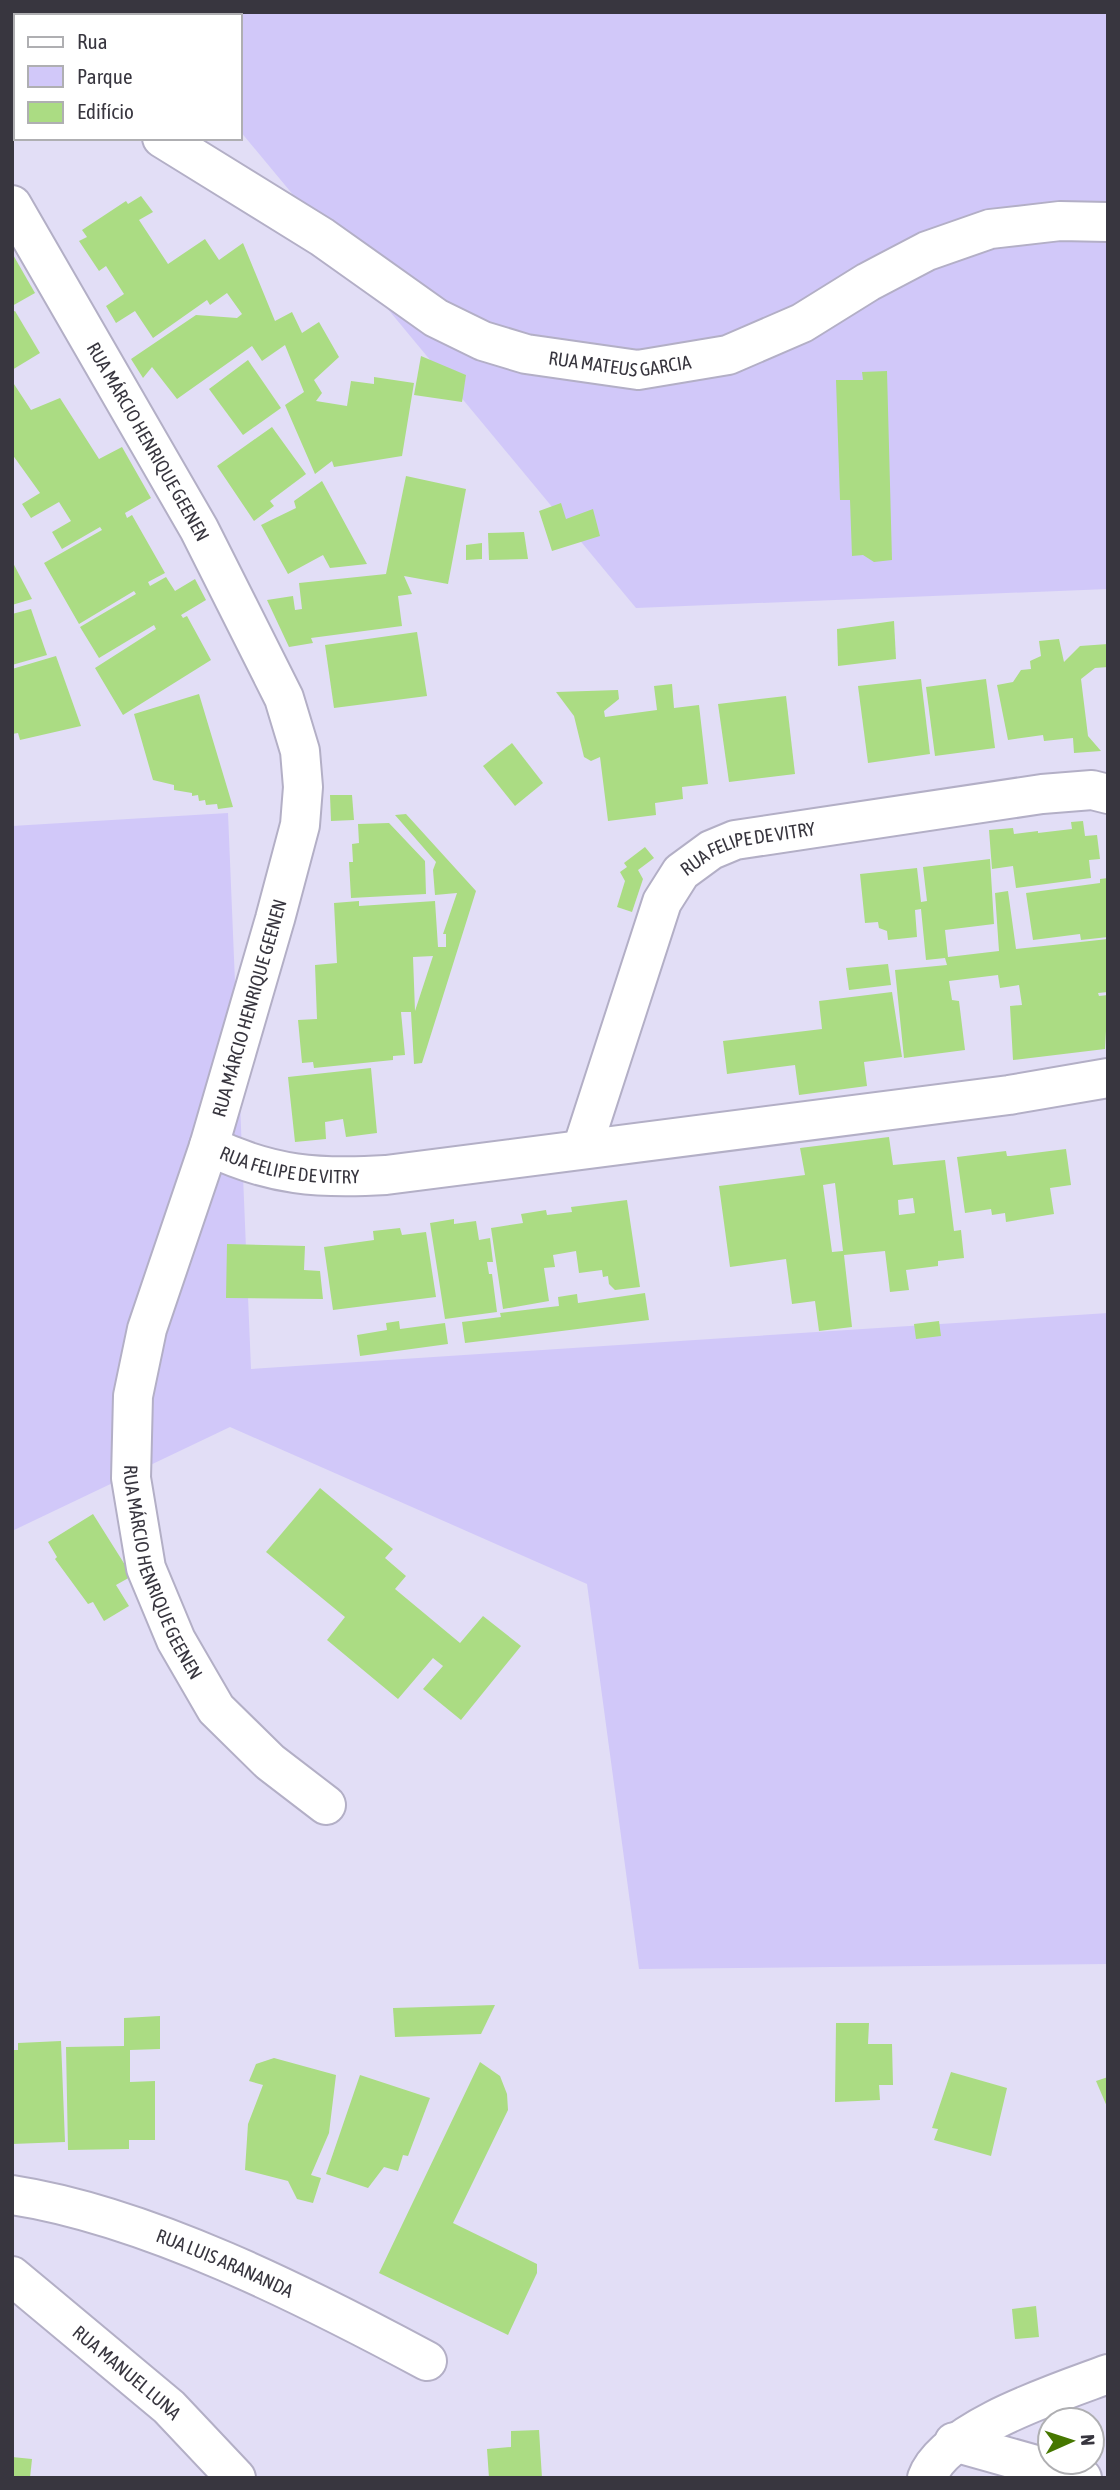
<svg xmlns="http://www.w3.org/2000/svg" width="1120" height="2490" viewBox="0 0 1120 2490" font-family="'Asap Condensed',sans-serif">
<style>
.green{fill:#d1c8f9}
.building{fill:#abdc83;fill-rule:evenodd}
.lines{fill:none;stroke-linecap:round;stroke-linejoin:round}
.minor-casing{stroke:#b3afc6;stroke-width:42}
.minor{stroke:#fff;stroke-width:38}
.labels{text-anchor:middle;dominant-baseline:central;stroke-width:6;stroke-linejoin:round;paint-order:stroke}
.street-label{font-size:19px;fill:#38363f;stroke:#fff}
</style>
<rect width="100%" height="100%" fill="#e2def6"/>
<g class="green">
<path d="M 141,12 L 1108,12 L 1108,589 L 636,608 L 240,131 L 240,16 L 144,16 Z"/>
<path d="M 228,813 L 251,1369 L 1108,1313 L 1108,1964 L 639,1969 L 587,1584 L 230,1427 L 12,1531 L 12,826 Z"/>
</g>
<g class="building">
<path d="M 141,196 L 153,212 L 139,220 L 168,264 L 205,239 L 219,260 L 243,243 L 275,321 L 292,312 L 302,333 L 319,322 L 339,357 L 314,380 L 322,393 L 316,401 L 347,406 L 351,381 L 374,384 L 374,377 L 414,383 L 402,456 L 334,467 L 332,461 L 315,474 L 285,405 L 304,392 L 285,345 L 262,361 L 252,346 L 177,399 L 152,367 L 143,378 L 131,359 L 196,315 L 237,318 L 242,314 L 227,293 L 210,305 L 207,300 L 153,338 L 135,311 L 116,323 L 106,306 L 124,294 L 106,266 L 99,271 L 79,241 L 87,237 L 82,230 L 126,201 L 128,204 Z"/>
<path d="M 12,253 L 35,293 L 12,306 Z"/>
<path d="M 15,311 L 40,353 L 12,370 L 12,312 Z"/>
<path d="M 421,356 L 466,375 L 462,402 L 414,395 Z"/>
<path d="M 248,360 L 281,408 L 243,435 L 209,389 Z"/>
<path d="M 887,371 L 892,560 L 874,562 L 863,555 L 852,556 L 850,500 L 840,500 L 836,380 L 863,380 L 862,372 Z"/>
<path d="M 12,381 L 31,410 L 60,398 L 99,459 L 122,447 L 151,498 L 125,513 L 127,518 L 132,515 L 165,573 L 148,582 L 150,586 L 166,577 L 175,591 L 195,579 L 206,600 L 181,615 L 183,618 L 187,616 L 211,660 L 123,715 L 95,668 L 156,629 L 154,625 L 99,658 L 80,627 L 136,594 L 134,591 L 79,624 L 44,563 L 102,530 L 100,527 L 62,549 L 52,532 L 71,521 L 59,502 L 31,518 L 22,504 L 40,493 L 12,454 Z"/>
<path d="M 272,427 L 306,474 L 270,501 L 274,506 L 254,521 L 217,466 Z"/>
<path d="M 406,476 L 466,489 L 448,584 L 404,576 L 412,594 L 398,596 L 402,626 L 311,638 L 313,643 L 289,647 L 267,600 L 293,596 L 295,610 L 302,609 L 299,583 L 386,574 Z"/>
<path d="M 322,481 L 367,564 L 330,568 L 323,555 L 288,574 L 261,525 L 296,508 L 294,501 Z"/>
<path d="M 561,503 L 566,519 L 593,509 L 600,536 L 552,551 L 539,511 Z"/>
<path d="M 524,532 L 528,559 L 489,560 L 488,533 Z"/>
<path d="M 482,543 L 482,559 L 466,560 L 466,545 Z"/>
<path d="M 12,561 L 32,599 L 12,605 Z"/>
<path d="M 31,609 L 47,655 L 12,665 L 12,614 Z"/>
<path d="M 894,621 L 896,659 L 838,666 L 837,629 Z"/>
<path d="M 417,632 L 427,696 L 334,708 L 325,645 Z"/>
<path d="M 1059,639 L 1064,662 L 1080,646 L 1108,644 L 1108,667 L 1095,668 L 1081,679 L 1088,736 L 1101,751 L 1074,753 L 1073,738 L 1044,741 L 1043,735 L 1008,740 L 997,685 L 1013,682 L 1021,670 L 1031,669 L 1030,661 L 1041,656 L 1039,641 Z"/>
<path d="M 56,656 L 81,726 L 20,740 L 18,733 L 12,734 L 12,669 Z"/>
<path d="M 921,679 L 930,754 L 868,763 L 858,686 Z"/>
<path d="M 986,679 L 995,748 L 935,756 L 926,687 Z"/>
<path d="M 672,684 L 674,708 L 699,705 L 708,784 L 682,787 L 683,799 L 655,803 L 656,815 L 608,821 L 600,757 L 591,761 L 584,757 L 574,716 L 556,692 L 618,690 L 619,699 L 604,711 L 605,717 L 657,710 L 654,686 Z"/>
<path d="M 199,694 L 233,807 L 218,809 L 217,804 L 206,805 L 205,800 L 199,801 L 198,795 L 192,796 L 192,793 L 174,790 L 174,785 L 153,780 L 134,714 Z"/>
<path d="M 786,696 L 795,774 L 729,782 L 718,704 Z"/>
<path d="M 512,743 L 543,783 L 515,806 L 483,766 Z"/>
<path d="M 330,795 L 352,795 L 354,820 L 331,821 Z"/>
<path d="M 406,814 L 476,891 L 422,1063 L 414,1064 L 411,1012 L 401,1012 L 405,1055 L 393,1056 L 393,1060 L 314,1068 L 313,1062 L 302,1063 L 298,1020 L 317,1019 L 315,965 L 337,963 L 334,903 L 359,901 L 359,906 L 435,901 L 438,947 L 446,947 L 446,934 L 443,934 L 457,893 L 435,895 L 433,870 L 436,862 L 395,815 ZM 433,956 L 415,1011 L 413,957 Z"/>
<path d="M 1083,821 L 1085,836 L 1097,835 L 1100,859 L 1089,860 L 1091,878 L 1016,888 L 1013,866 L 992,869 L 989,830 L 1013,828 L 1014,834 L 1038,831 L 1038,833 L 1072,829 L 1071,822 Z"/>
<path d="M 389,823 L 425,861 L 426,894 L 351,898 L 349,862 L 353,862 L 352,844 L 359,843 L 358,824 Z"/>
<path d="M 645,847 L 654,858 L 638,870 L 643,879 L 632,912 L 617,907 L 625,881 L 620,872 L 627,867 L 624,863 Z"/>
<path d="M 990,859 L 994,924 L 945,930 L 948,957 L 999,951 L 995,893 L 1008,891 L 1016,949 L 1108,939 L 1108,992 L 1098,993 L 1099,996 L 1108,995 L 1105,1049 L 1013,1060 L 1010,1006 L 1022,1005 L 1019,985 L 1000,988 L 998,975 L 949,981 L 952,1000 L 959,1001 L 965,1050 L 904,1058 L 895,970 L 947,965 L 945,958 L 926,960 L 921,909 L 915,910 L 917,937 L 888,940 L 887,931 L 879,928 L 878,922 L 865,923 L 860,874 L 917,868 L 921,902 L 927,901 L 923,867 Z"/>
<path d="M 1108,878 L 1108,937 L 1081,940 L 1080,934 L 1033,940 L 1026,893 L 1100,883 L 1100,879 Z"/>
<path d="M 888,964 L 891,985 L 849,990 L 846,968 Z"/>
<path d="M 892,992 L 902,1057 L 864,1062 L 867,1086 L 799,1095 L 795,1065 L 727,1074 L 723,1041 L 822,1029 L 819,1001 Z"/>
<path d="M 371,1068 L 377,1133 L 346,1137 L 343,1119 L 325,1122 L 326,1139 L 295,1142 L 288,1077 Z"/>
<path d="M 889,1137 L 893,1165 L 945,1160 L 954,1231 L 961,1230 L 964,1258 L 938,1261 L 938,1266 L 906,1270 L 909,1290 L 890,1292 L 885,1251 L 844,1255 L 852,1327 L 819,1331 L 815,1301 L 792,1304 L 786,1259 L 730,1267 L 719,1186 L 805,1175 L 800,1148 ZM 835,1183 L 843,1251 L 832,1252 L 823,1185 ZM 913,1198 L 915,1213 L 899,1215 L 898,1200 Z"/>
<path d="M 1066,1149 L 1071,1185 L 1050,1188 L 1054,1214 L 1006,1222 L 1005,1213 L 992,1215 L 991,1209 L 965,1213 L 957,1157 L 1006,1151 L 1007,1156 L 1010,1156 Z"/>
<path d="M 627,1200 L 640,1287 L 615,1290 L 609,1284 L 608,1276 L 603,1277 L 602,1270 L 579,1273 L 576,1251 L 553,1255 L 555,1267 L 544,1268 L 549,1301 L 503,1309 L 491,1228 L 523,1223 L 521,1214 L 546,1210 L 547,1215 L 572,1212 L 571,1207 Z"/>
<path d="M 454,1219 L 454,1224 L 476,1221 L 479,1240 L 490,1238 L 493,1262 L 487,1262 L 489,1274 L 492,1274 L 497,1312 L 445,1319 L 430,1223 Z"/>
<path d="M 400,1228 L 402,1235 L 426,1232 L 436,1297 L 333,1310 L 324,1247 L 374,1240 L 373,1231 Z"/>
<path d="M 227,1244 L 305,1246 L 304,1270 L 320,1271 L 323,1299 L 226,1298 Z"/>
<path d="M 645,1293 L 649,1320 L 465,1343 L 462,1322 L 501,1317 L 500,1313 L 559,1306 L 558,1297 L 577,1294 L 578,1303 Z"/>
<path d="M 399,1321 L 400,1329 L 445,1323 L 448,1344 L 360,1356 L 357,1335 L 387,1330 L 386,1323 Z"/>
<path d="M 939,1321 L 941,1336 L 916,1339 L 914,1324 Z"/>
<path d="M 320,1488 L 393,1549 L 385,1558 L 406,1576 L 395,1589 L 460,1643 L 483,1616 L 521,1646 L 461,1720 L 423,1689 L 443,1666 L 433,1658 L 398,1699 L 327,1640 L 345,1617 L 266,1552 Z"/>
<path d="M 93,1514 L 132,1576 L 116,1585 L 129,1606 L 104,1621 L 93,1602 L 88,1604 L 55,1559 L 57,1557 L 48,1542 Z"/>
<path d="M 495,2005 L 481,2034 L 395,2037 L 393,2008 Z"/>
<path d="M 160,2016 L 160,2049 L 130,2050 L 130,2082 L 155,2081 L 155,2140 L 129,2140 L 129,2149 L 68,2150 L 66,2047 L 124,2046 L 124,2018 Z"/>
<path d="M 836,2023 L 869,2023 L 868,2044 L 892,2044 L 893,2085 L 879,2085 L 880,2100 L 835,2102 Z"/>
<path d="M 61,2041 L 65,2142 L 12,2144 L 12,2050 L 18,2050 L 18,2043 Z"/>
<path d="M 274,2058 L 336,2075 L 329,2133 L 311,2175 L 321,2178 L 313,2203 L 297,2199 L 288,2181 L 245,2170 L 248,2124 L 263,2085 L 249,2081 L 256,2064 Z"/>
<path d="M 480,2062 L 500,2076 L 507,2094 L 508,2110 L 453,2223 L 537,2264 L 537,2273 L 508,2335 L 379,2273 Z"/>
<path d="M 951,2072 L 1007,2088 L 991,2156 L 934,2140 L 938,2129 L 932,2128 Z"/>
<path d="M 360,2075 L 430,2098 L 408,2156 L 403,2155 L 398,2171 L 384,2167 L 368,2188 L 326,2174 Z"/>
<path d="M 1108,2077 L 1108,2109 L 1096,2081 Z"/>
<path d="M 1036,2306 L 1039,2337 L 1015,2339 L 1012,2309 Z"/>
<path d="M 539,2430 L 542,2478 L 489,2478 L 487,2449 L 511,2447 L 511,2431 Z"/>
<path d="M 12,2457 L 32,2459 L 30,2478 L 12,2478 Z"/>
</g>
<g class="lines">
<g class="minor-casing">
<g id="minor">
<path d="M 12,48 L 16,50"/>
<path id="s1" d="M 162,138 L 322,237 L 436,318 L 483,341 L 526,354 L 638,370 L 728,355 L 802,323 L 868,282 L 927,251 L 990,229 L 1060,221 L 1108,222"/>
<path id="s2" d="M 12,205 L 199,529 L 284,698 L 300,751 L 303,787 L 300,825 L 275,919 L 209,1146 L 147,1329 L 133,1396 L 131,1478 L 146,1568 L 176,1640 L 216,1709 L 270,1762 L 326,1805"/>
<path id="s3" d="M 209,1146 C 272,1176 318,1179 386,1175 L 1009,1095 L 1108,1078"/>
<path id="s4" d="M 582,1149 L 662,902 L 681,872 L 711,850 L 735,840 L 1042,794 L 1092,790 L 1108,794"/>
<path id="s5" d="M 12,2195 C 148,2216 306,2296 427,2361"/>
<path id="s6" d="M 12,2276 L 169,2407 L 236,2478"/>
<path d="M 954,2442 L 1082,2478"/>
<path d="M 927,2478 C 944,2429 1060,2392 1108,2374"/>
</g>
</g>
<use href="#minor" class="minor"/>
</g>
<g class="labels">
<g class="street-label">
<text stroke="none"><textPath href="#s1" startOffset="520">RUA MATEUS GARCIA</textPath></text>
<text stroke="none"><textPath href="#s2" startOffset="273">RUA MÁRCIO HENRIQUE GEENEN</textPath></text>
<text stroke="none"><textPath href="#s4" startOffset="368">RUA FELIPE DE VITRY</textPath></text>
<text transform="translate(249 1008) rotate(-74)">RUA MÁRCIO HENRIQUE GEENEN</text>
<text stroke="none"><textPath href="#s3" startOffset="84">RUA FELIPE DE VITRY</textPath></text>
<text stroke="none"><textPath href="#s2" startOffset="1470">RUA MÁRCIO HENRIQUE GEENEN</textPath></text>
<text stroke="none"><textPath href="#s5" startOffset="224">RUA LUIS ARANANDA</textPath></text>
<text stroke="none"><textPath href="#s6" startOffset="150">RUA MANUEL LUNA</textPath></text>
</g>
</g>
<rect width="1120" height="2490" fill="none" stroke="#38363f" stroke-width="28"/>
<rect x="14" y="14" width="228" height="126" fill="#ffffff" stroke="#afafb2" stroke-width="2"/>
<rect x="28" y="37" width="35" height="10" fill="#ffffff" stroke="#afafb2" stroke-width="2"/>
<text x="77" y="49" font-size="21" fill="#38363f">Rua</text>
<rect x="28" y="66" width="35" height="21" fill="#d1c8f9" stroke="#afafb2" stroke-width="2"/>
<text x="77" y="84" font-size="21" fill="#38363f">Parque</text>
<rect x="28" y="102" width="35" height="21" fill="#abdc83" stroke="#afafb2" stroke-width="2"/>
<text x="77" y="119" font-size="21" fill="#38363f">Edifício</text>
<g transform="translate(1071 2441) rotate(87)"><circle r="33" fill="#ffffff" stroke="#afafb2" stroke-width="2"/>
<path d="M0-5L12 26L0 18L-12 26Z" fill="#467700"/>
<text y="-10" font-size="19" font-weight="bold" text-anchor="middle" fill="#38363f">N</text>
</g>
</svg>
